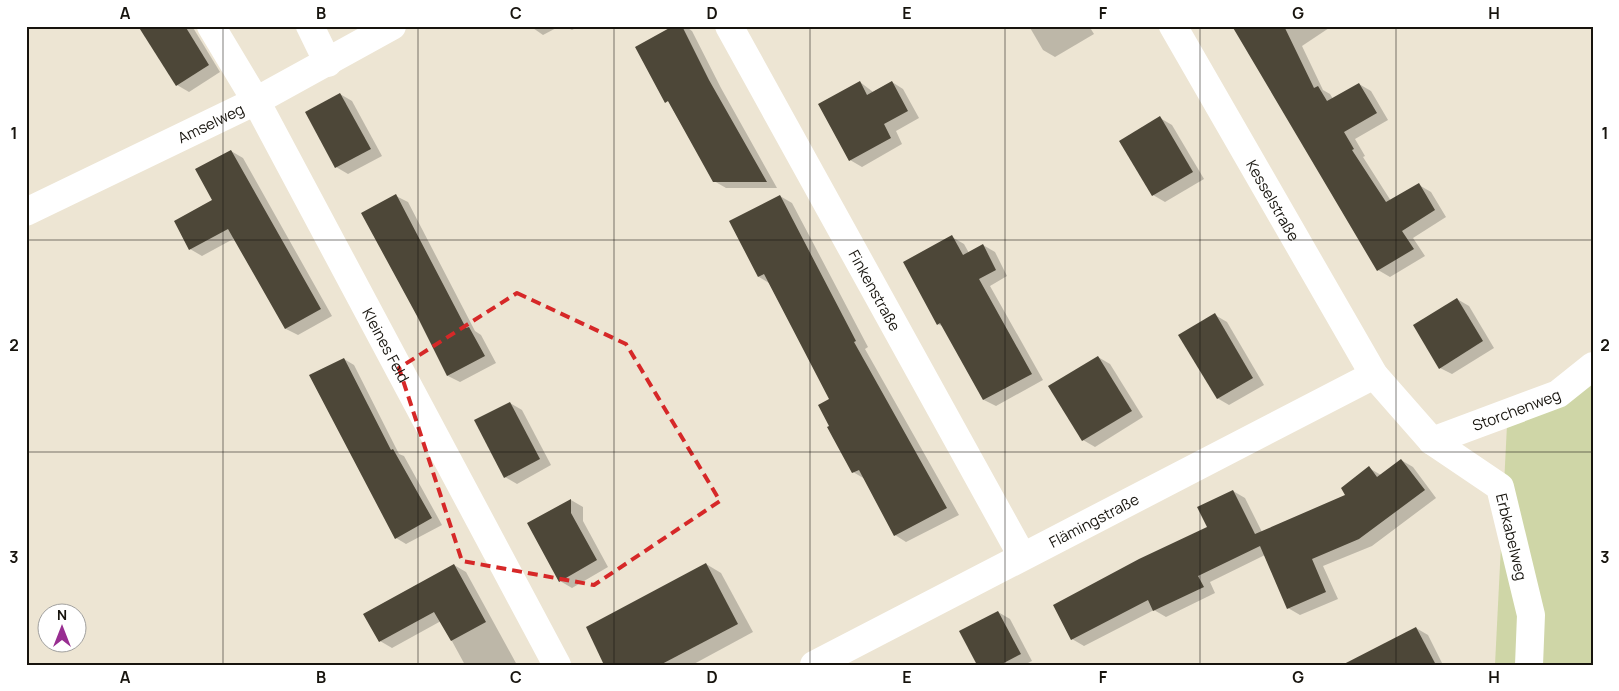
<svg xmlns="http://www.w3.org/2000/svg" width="1619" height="691" viewBox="0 0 1619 691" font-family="Manrope,sans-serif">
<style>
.green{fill:#cfd6a7}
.shadow{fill:#0003}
.building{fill:#4d4738}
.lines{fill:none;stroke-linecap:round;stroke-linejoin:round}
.street{stroke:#fff;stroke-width:28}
.marked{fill:none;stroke:#d62828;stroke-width:4;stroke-dasharray:10 6;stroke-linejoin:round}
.grid{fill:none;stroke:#17140e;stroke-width:1;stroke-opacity:0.55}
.labels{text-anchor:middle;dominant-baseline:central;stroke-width:5;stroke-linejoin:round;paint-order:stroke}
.street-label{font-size:15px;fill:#17140e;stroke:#fff}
.neatline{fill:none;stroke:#17140e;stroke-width:2}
.grid-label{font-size:16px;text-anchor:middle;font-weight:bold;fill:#17140e}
</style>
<rect width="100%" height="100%" fill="#ede5d3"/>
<path class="green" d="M 1593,362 L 1593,665 L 1495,665 L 1508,405 Z"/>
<g class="shadow">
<path d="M 141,26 L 192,26 L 220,72 L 189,92 L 177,85 Z"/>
<path d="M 530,26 L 560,26 L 543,35 Z"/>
<path d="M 565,26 L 579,26 L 572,30 Z"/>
<path d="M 676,26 L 685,26 L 692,31 L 721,88 L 777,188 L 726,188 L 714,181 L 637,47 Z"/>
<path d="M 1029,26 L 1089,26 L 1094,34 L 1055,57 L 1043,50 Z"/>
<path d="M 1233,26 L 1332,26 L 1302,46 L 1323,90 L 1330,94 L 1333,99 L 1359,84 L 1371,91 L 1388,120 L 1355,139 L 1365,156 L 1363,157 L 1391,201 L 1419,185 L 1431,192 L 1446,217 L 1413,238 L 1425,256 L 1390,277 L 1378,270 Z"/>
<path d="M 860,82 L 873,92 L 892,82 L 903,89 L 919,118 L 896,131 L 902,144 L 862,167 L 850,160 Z"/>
<path d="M 340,94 L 352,101 L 382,156 L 348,174 L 336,167 Z"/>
<path d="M 1160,118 L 1172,125 L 1204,179 L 1165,202 L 1153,195 Z"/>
<path d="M 231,151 L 243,158 L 332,316 L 298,335 L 286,329 L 235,238 L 202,256 L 190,249 L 213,201 Z"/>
<path d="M 396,196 L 408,202 L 475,331 L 481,335 L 496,363 L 460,382 L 448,376 L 419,315 Z"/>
<path d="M 780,196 L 792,203 L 868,347 L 865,349 L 959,515 L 906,542 L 895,535 L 865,479 L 853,472 L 831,400 L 769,283 L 759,277 Z"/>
<path d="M 952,237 L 964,244 L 969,253 L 983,245 L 995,252 L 1007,276 L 990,286 L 1043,380 L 996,406 L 984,400 L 944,327 L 938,324 Z"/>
<path d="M 1457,299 L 1469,306 L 1494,348 L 1452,374 L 1440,368 Z"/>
<path d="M 1215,315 L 1227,322 L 1264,385 L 1229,405 L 1217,398 Z"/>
<path d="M 1098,357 L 1110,364 L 1143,417 L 1095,447 L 1083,440 Z"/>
<path d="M 344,359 L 354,365 L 399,454 L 404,456 L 442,525 L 406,544 L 396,538 Z"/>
<path d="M 510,403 L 522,410 L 551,465 L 517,484 L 505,477 Z"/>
<path d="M 1401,460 L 1413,467 L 1436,498 L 1372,546 L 1323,566 L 1338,599 L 1300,615 L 1288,608 L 1265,555 L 1210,582 L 1215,593 L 1166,617 L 1154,610 L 1084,646 L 1072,639 L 1208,528 L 1233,491 L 1245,498 L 1262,532 L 1347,495 L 1369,468 L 1381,475 Z"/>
<path d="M 571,500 L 583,507 L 583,521 L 608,567 L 572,588 L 560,581 L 529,523 Z"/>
<path d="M 706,564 L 721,573 L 753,632 L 692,665 L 605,665 Z"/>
<path d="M 454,565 L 466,572 L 517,665 L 465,665 L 441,621 L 392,648 L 380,641 Z"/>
<path d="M 998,612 L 1010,619 L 1032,661 L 1024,665 L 978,665 Z"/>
<path d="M 1416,628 L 1428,635 L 1443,665 L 1361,665 Z"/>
</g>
<g class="building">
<path d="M 138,26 L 185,26 L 209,65 L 176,86 Z"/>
<path d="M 673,26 L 682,26 L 709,80 L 767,182 L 713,182 L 668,101 L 665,103 L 635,47 Z"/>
<path d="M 1232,26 L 1284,26 L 1314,88 L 1318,86 L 1327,101 L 1359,83 L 1377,113 L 1344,132 L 1354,149 L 1352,150 L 1386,202 L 1419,183 L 1435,210 L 1402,231 L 1414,249 L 1377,271 Z"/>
<path d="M 860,81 L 867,95 L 892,81 L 908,111 L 884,124 L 891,138 L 849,161 L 818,104 Z"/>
<path d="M 340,93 L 371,149 L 335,168 L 305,112 Z"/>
<path d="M 1160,116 L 1193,172 L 1152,196 L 1119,141 Z"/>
<path d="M 231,150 L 321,309 L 285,329 L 228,229 L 189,250 L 174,221 L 212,200 L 195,169 Z"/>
<path d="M 396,194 L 466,328 L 469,327 L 485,356 L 447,376 L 417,316 L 361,213 Z"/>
<path d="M 780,195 L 856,341 L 854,342 L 947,508 L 894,536 L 859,470 L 852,473 L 827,427 L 829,426 L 818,405 L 829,399 L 764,274 L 758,277 L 729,221 Z"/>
<path d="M 952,235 L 963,255 L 983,244 L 996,270 L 979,279 L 1032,374 L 983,400 L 940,323 L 937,325 L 903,262 Z"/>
<path d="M 1457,298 L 1483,341 L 1439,369 L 1413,325 Z"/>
<path d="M 1215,313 L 1253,378 L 1217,399 L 1178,335 Z"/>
<path d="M 1098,356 L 1132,411 L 1082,441 L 1048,386 Z"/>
<path d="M 344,358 L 391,450 L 393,449 L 432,518 L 395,539 L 309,375 Z"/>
<path d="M 510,402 L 540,459 L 504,478 L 474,420 Z"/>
<path d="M 1401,459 L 1425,490 L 1359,539 L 1312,559 L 1326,592 L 1287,609 L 1260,546 L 1198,576 L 1204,587 L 1153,611 L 1148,600 L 1071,640 L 1053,605 L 1139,559 L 1207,527 L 1197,507 L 1233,490 L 1255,534 L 1345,495 L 1341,488 L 1369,466 L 1377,477 Z"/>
<path d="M 571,499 L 571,513 L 597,560 L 559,582 L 527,523 Z"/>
<path d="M 706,563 L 738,624 L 660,665 L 604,665 L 586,627 Z"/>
<path d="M 454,564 L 486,622 L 451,641 L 434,612 L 379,642 L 363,614 Z"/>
<path d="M 998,611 L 1021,654 L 1000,665 L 977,665 L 959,631 Z"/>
<path d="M 1416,627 L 1436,665 L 1342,665 Z"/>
</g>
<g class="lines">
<g class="street">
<path id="s1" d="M 211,26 L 256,101 L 557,665"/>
<path d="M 310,26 L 328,63"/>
<path id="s2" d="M 729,26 L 1022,556"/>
<path id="s3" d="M 1173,26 L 1374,375 L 1432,441 L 1500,487 L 1531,615 L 1529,665"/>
<path id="s4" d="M 26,212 L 256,101 L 392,26"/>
<path id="s5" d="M 1432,441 L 1558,394 L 1593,366"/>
<path id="s6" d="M 814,665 L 1374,375"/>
</g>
</g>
<path class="marked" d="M 517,293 L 626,344 L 720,501 L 594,585 L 462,561 L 399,368 Z"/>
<path class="grid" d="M 223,26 L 223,665M 418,26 L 418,665M 614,26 L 614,665M 810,26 L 810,665M 1005,26 L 1005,665M 1200,26 L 1200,665M 1396,26 L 1396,665M 26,240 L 1593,240M 26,452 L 1593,452"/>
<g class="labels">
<g class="street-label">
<text stroke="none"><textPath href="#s4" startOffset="205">Amselweg</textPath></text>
<text stroke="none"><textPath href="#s3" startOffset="201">Kesselstraße</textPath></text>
<text stroke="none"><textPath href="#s2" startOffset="302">Finkenstraße</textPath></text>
<text stroke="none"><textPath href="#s1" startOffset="364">Kleines Feld</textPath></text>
<text stroke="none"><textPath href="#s5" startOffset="90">Storchenweg</textPath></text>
<text stroke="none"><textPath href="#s6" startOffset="315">Flämingstraße</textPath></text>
<text stroke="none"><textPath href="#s3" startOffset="624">Erbkabelweg</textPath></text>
</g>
</g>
<rect width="1619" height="691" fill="none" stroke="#ffffff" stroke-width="55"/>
<g transform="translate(62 628)"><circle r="24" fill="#ffffff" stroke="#a2a19f"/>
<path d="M0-4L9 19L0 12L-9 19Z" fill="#982e91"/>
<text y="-8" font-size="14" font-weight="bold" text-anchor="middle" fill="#17140e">N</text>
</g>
<rect x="28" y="28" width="1564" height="636" class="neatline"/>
<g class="grid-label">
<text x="125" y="19">A</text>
<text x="321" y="19">B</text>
<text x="516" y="19">C</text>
<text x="712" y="19">D</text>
<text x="907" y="19">E</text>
<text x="1103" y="19">F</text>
<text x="1298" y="19">G</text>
<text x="1494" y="19">H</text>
<text x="14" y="139">1</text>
<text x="1605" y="139">1</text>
<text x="14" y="351">2</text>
<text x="1605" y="351">2</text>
<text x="14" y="563">3</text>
<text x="1605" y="563">3</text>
<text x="125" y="683">A</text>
<text x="321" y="683">B</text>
<text x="516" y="683">C</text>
<text x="712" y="683">D</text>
<text x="907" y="683">E</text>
<text x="1103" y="683">F</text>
<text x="1298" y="683">G</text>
<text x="1494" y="683">H</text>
</g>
</svg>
